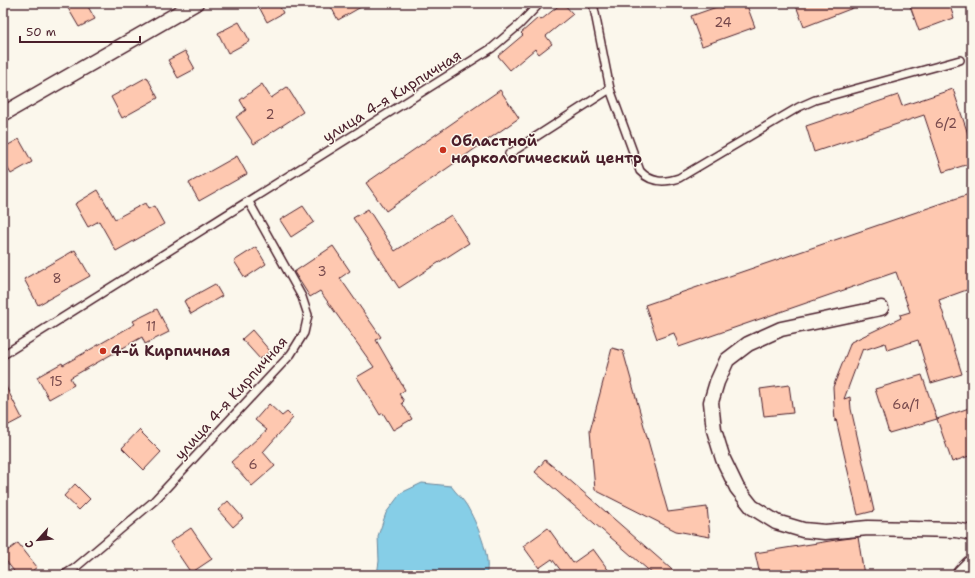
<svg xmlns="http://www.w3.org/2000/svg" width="975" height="578" viewBox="0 0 975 578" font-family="'Shantell Sans',sans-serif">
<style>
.water{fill:#86cee7;stroke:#6e889c}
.building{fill:#fec8b0;stroke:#4a1f2b}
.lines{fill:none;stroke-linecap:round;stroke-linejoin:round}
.lane-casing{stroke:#4a1f2b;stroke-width:10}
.street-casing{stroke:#4a1f2b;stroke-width:17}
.highway-casing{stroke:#4a1f2b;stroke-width:25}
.lane{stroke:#fbf7ec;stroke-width:7}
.street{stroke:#fbf7ec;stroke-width:14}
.highway{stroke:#fbf7ec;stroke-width:22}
.poi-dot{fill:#c8321e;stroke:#fbf7ec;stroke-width:1.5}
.labels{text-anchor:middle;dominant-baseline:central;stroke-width:3;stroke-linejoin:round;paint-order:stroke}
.number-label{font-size:13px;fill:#77494c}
.street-label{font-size:15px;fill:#4a1f2b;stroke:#fbf7ec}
.poi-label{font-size:15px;font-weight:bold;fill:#4a1f2b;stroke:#fbf7ec;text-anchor:start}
</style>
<rect width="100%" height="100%" fill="#fbf7ec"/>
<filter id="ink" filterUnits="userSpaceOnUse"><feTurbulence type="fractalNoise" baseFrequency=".025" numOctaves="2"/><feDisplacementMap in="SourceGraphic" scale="8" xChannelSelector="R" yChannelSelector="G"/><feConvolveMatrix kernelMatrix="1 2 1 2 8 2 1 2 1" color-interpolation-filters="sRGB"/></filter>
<g filter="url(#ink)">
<path class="water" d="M 422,483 L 451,486 C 456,493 463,499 467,506 C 476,522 492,557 486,575 L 377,575 L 379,561 L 378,536 L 386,513 L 401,493 Z"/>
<g class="building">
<path d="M 65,3 L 86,3 L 95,19 L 79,27 Z"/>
<path d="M 257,3 L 278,3 L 283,13 L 267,22 Z"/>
<path d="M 329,3 L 368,3 L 338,20 Z"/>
<path d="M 562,3 L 563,3 L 573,14 L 546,36 L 552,44 L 539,54 L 535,49 L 510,70 L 498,56 L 523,35 L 521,33 L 538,18 L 541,20 Z"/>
<path d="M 728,3 L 746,3 L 755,27 L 702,46 L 691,16 Z"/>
<path d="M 795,3 L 863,3 L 863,4 L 804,27 Z"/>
<path d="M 909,3 L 949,3 L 954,18 L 919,31 Z"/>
<path d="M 239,22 L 250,41 L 228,53 L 218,33 Z"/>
<path d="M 185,51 L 195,69 L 178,78 L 168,60 Z"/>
<path d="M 147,77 L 158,98 L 122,118 L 111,97 Z"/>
<path d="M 262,84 L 271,98 L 287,87 L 303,112 L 254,144 L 236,117 L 246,110 L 240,100 Z"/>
<path d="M 953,89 L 972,146 L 972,163 L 943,172 L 924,115 L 814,152 L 806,126 L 898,95 L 902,106 Z"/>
<path d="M 500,90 L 519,118 L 386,211 L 366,183 Z"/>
<path d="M 19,139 L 32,162 L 11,174 L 3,160 L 3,148 Z"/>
<path d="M 237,156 L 247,174 L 199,201 L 189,183 Z"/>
<path d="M 98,190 L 115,219 L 145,203 L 148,209 L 154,206 L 164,224 L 116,251 L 99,221 L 88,227 L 75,204 Z"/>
<path d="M 972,193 L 972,288 L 939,300 L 962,374 L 931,383 L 918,340 L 887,350 L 885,343 L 864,350 L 863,348 L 844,399 L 850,397 L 851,409 L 874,511 L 858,515 L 836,419 L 835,422 L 833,387 L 851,342 L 901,318 L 900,315 L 910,312 L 896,272 L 679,347 L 674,333 L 657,339 L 645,305 Z"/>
<path d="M 303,206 L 314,222 L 291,237 L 280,220 Z"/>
<path d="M 368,209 L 395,251 L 451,215 L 469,243 L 399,288 L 353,218 Z"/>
<path d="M 333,246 L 350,271 L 340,278 L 381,337 L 376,340 L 405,390 L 399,394 L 404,401 L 402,403 L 412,419 L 393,430 L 383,413 L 380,415 L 357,377 L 374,367 L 320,291 L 310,297 L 294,272 Z"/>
<path d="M 256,247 L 266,264 L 245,278 L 234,261 Z"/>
<path d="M 75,250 L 90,276 L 38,305 L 24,279 Z"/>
<path d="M 215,284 L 222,296 L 191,314 L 184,301 Z"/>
<path d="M 157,309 L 169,332 L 145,344 L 142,337 L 70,378 L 74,385 L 49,399 L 37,377 L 62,363 L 63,365 L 135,324 L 133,321 Z"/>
<path d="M 252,330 L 270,351 L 260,359 L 242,339 Z"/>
<path d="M 612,348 L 623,351 L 668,512 L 707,507 L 710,537 L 676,531 L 595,490 L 590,431 Z"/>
<path d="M 922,375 L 937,419 L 889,433 L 875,389 Z"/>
<path d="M 3,381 L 22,418 L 3,428 Z"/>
<path d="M 789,385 L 793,413 L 764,416 L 760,389 Z"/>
<path d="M 269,404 L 282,416 L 287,412 L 293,418 L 263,452 L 275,466 L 252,486 L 231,462 L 267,430 L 255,420 Z"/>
<path d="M 972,407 L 972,455 L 952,462 L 937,419 Z"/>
<path d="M 139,430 L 161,452 L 144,470 L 122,448 Z"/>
<path d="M 545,460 L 566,477 L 678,575 L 654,575 L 535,472 Z"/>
<path d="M 75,484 L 90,499 L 79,510 L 64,496 Z"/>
<path d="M 228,501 L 243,518 L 233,527 L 218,510 Z"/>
<path d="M 191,528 L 212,559 L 191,573 L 170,542 Z"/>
<path d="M 548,528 L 573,563 L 593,549 L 612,575 L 558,575 L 562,572 L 552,559 L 539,568 L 523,546 Z"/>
<path d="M 858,537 L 864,575 L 760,575 L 755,553 L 836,540 Z"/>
<path d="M 18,543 L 37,567 L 27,575 L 17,575 L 3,557 L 3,554 Z"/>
</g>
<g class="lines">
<g class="lane-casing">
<g id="lane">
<path d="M 593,3 L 610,89 L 640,171 C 651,183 664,183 679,178 L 799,107 L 815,100 L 960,60"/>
<path d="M 509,154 L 610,89"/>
<path d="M 3,355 L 492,48 L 519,25 L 540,3"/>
<path d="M 64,575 L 75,568 L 154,501 L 291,354 L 304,333 L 308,315 L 302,297 L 249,202"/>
</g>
</g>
<g class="street-casing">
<g id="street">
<path d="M 3,114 L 196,3"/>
<path d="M 881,308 L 781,329 L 748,344 L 727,360 L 717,382 L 711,402 L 714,430 L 723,459 L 737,488 L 752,507 L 776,522 L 803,530 L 825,532 L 868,528 L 956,530 L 967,532 L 972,534"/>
</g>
</g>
<g class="highway-casing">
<path id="highway" d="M 964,575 L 972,567"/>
</g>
<use href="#lane" class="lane"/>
<use href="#street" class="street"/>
<use href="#highway" class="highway"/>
</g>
</g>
<g class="poi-dot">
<circle cx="443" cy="150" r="4"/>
<circle cx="103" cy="351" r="4"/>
</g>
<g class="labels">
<g class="number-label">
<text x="723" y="22">24</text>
<text x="270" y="114">2</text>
<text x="946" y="123">6/2</text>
<text x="322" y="271">3</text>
<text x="57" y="278">8</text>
<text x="151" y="326">11</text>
<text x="56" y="381">15</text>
<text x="906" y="404">6а/1</text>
<text x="253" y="464">6</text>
</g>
<g class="street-label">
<text transform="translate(392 96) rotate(-32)">улица 4-я Кирпичная</text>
<text transform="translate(231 398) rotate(-48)">улица 4-я Кирпичная</text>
</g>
<g class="poi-label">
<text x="451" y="141">Областной<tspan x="451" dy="17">наркологический центр</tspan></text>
<text x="111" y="351">4-й Кирпичная</text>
</g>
</g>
<rect width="975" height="578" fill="none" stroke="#fbf7ec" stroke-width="16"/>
<rect x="8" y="8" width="959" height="562" fill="none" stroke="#4a1f2b" stroke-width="1.5" filter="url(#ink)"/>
<g transform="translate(38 540) rotate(243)" stroke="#fbf7ec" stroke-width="3" paint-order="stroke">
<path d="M0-3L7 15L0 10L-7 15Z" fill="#4a1f2b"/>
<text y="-6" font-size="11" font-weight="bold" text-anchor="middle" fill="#4a1f2b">С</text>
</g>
<path d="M20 36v6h120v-6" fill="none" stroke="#4a1f2b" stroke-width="2"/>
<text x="26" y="36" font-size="12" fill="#4a1f2b" stroke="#fbf7ec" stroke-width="3" paint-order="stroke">50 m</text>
</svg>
